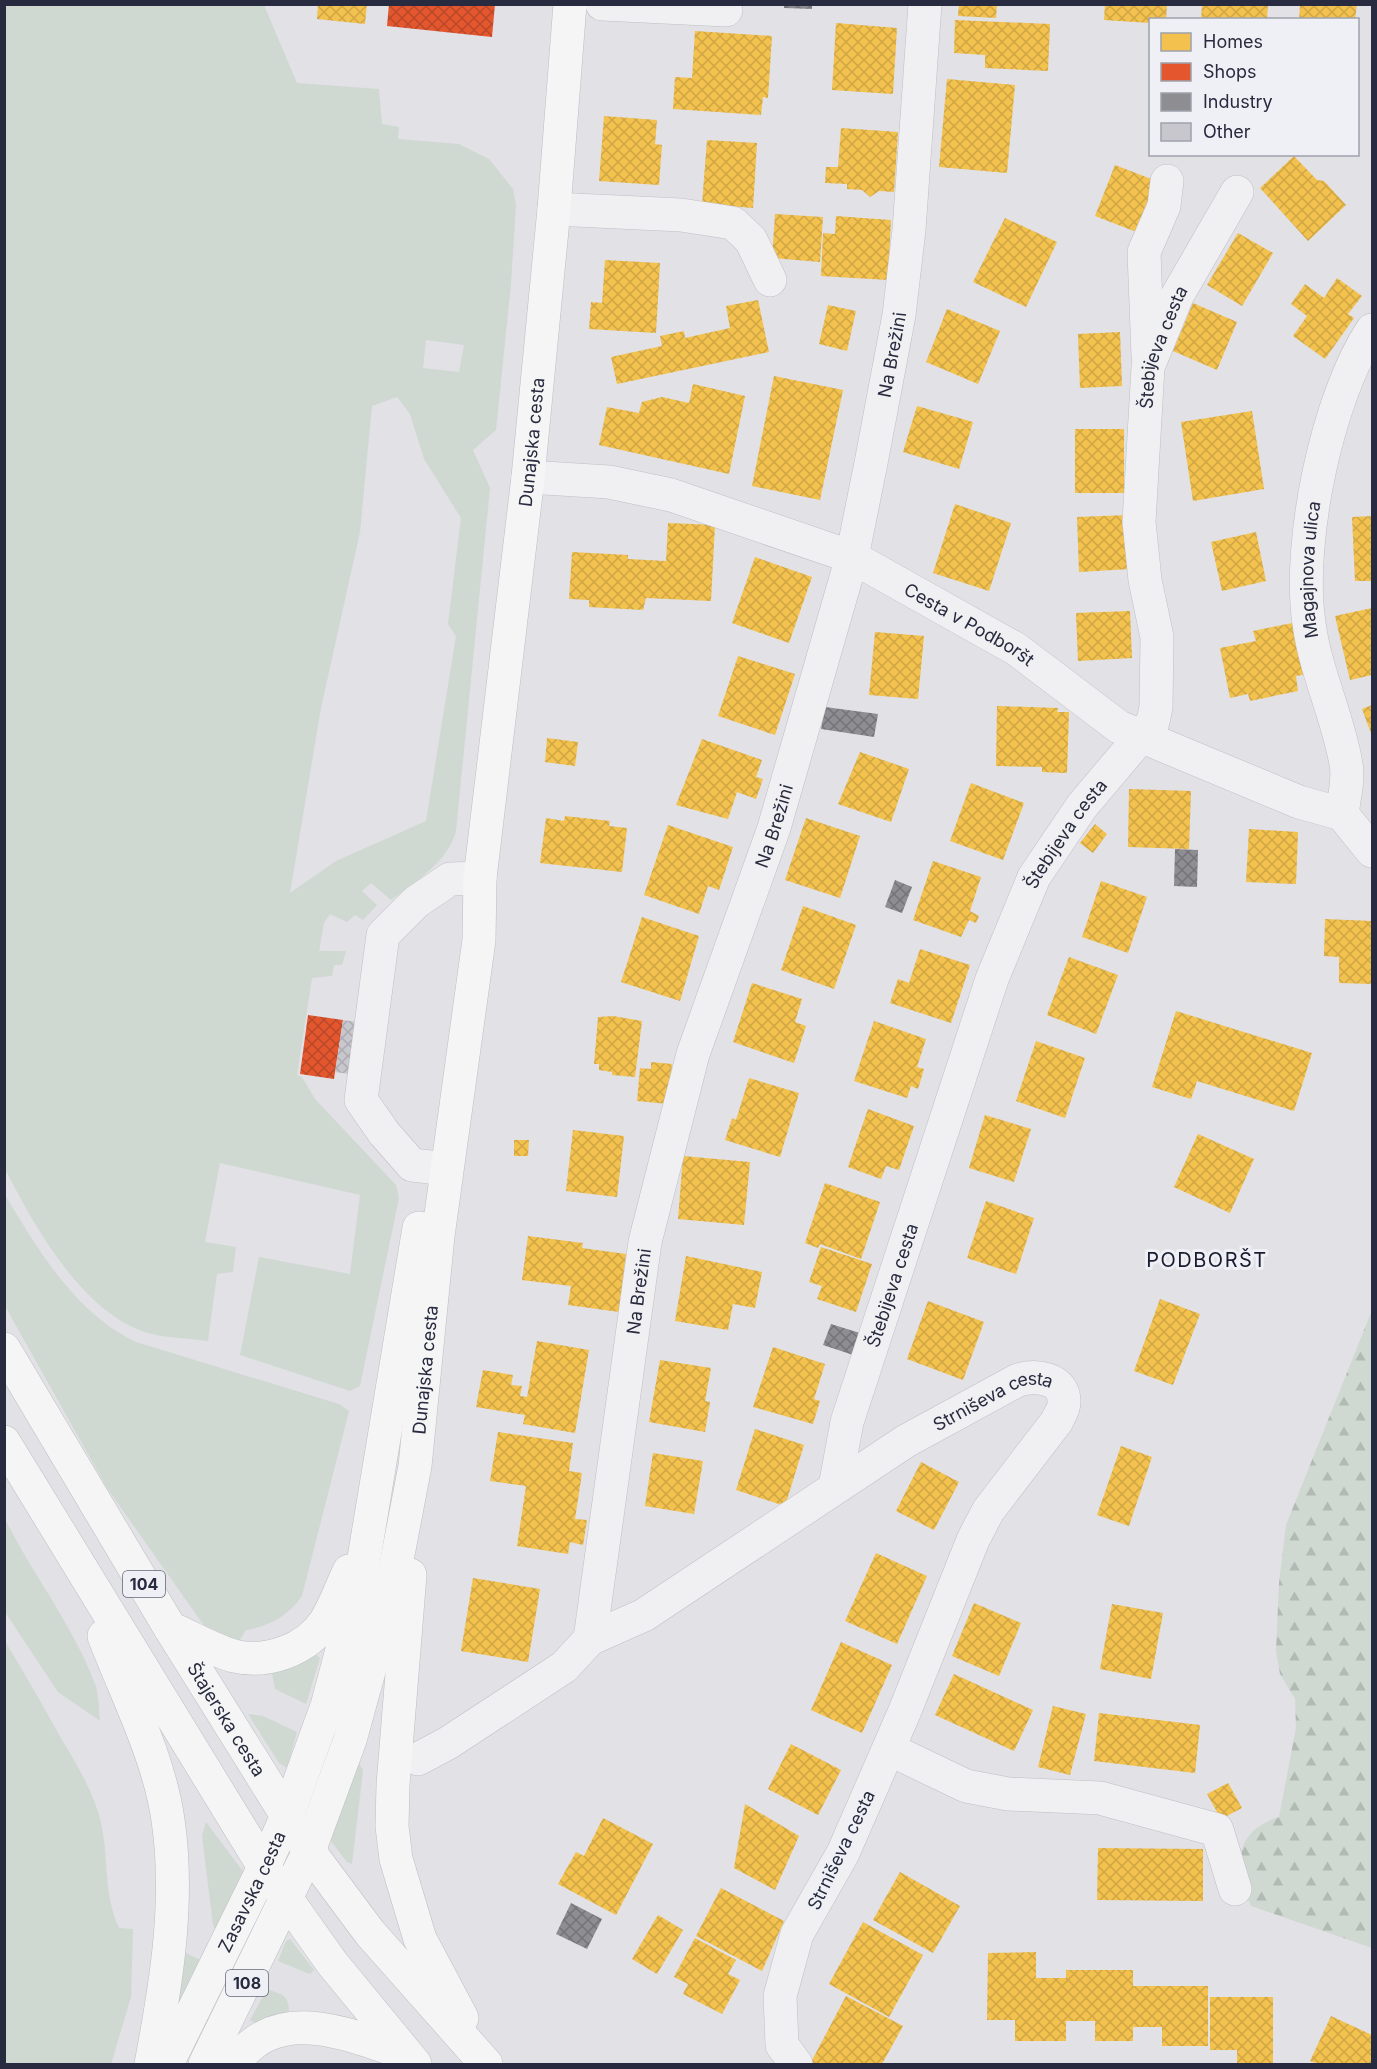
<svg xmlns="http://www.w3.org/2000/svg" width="1377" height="2069" viewBox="0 0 1377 2069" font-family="Inter,sans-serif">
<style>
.grass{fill:#cfd9d1;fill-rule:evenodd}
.forest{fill:url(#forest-firs)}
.homes{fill:url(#homes-cross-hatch)}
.shops{fill:url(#shops-cross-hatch)}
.industry{fill:url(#industry-cross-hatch)}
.building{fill:url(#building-cross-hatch)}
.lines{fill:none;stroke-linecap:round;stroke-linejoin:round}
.minor-casing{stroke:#bfbfc4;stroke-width:34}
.major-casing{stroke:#bdbec3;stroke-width:34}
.minor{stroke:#f0f0f2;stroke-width:33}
.major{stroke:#f5f5f6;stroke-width:33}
.labels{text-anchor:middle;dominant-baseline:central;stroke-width:6;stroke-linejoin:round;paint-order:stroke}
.shield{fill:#eef0f5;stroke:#636676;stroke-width:1.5}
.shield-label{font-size:16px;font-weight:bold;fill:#282b3f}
.street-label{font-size:18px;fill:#282b3f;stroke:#eef0f5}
.neighbourhood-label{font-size:20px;letter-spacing:1.5px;fill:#1a1d2f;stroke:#eef0f5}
</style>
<defs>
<pattern id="forest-firs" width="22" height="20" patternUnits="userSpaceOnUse" patternTransform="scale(1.5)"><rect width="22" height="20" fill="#cfd9d1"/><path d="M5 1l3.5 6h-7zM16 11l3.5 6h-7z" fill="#b2bab4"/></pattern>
<pattern id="homes-cross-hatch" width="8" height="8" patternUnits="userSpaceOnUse" patternTransform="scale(1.5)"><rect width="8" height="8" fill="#f2c14e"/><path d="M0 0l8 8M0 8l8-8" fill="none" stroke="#d0a645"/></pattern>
<pattern id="shops-cross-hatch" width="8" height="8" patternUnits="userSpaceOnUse" patternTransform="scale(1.5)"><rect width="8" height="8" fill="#e4572e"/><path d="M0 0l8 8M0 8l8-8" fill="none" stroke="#b94829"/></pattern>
<pattern id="industry-cross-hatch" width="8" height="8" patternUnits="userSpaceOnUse" patternTransform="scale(1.5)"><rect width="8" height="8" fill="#8d8d92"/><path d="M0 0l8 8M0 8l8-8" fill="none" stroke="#737379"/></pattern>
<pattern id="building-cross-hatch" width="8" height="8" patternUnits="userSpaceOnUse" patternTransform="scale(1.5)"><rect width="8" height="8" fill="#c7c7cd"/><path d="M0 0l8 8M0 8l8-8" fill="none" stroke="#ababb1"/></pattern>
</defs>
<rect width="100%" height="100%" fill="#e1e1e6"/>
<g class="grass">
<path d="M 4,5 L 264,5 L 297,83 L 379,89 L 382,124 L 399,127 L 398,139 L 459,144 L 489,159 L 513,189 L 516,205 L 511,284 L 496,430 L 473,450 L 490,488 L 456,831 C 448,862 416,881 391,900 L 371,883 L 362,891 L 377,905 L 363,920 L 355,915 L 347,922 L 330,914 L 324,923 L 319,951 L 346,951 L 342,965 L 334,965 L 332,976 L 312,978 L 297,1075 L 302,1077 L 315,1099 L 396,1185 L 399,1198 L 360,1386 L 350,1391 L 240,1355 L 259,1257 L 350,1274 L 360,1195 L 220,1163 L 205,1242 L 236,1247 L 233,1272 L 217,1274 L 208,1341 C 188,1338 166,1338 148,1333 C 82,1313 35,1227 5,1169 ZM 426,340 L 464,345 L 459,372 L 423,368 ZM 397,397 L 410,414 L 424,459 L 461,518 L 448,624 L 456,636 L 426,821 L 336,861 L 290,893 L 321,708 L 360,532 L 372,406 Z"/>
<path d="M 4,1193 C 38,1250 75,1313 136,1342 L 339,1404 L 349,1411 L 302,1596 C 288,1616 270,1626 246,1630 L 238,1643 L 205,1627 L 107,1488 L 5,1306 Z"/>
<path d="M 4,1517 C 32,1574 73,1625 95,1684 C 99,1695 99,1710 100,1721 L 58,1692 L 5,1612 Z"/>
<path d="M 5,1641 C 23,1671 41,1702 58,1733 C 74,1760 90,1785 99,1815 C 110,1853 102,1892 119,1928 L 133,1929 L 131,1997 L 111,2064 L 5,2064 Z"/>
<path d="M 314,1653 L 320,1658 L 306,1704 L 275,1689 L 272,1673 Z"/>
<path d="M 248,1714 L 263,1716 L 297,1732 L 287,1768 L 279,1763 Z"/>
<path d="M 357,1760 L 363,1770 L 352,1864 L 347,1862 L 330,1840 Z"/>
<path d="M 206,1822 L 245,1874 L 217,1933 L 213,1925 L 202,1836 Z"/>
<path d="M 290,1939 L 314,1970 L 310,1974 L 278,1961 L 286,1941 Z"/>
<path d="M 181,1951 L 205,1962 L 179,2014 L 171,2011 Z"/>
<path d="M 267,1989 C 280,1994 289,1994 289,2011 L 255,2023 L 250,2020 Z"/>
</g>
<path class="forest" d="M 1372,1310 L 1372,1948 L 1251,1906 C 1235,1867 1232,1832 1279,1817 L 1296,1728 L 1295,1699 L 1280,1674 L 1276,1651 L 1279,1583 L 1286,1525 Z"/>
<g class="homes">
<path d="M 318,4 L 367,4 L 365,24 L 317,19 Z"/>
<path d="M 959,4 L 997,4 L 996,18 L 958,16 Z"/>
<path d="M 1105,4 L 1167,4 L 1166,20 L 1150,20 L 1150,23 L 1104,20 Z"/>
<path d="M 1202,4 L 1268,4 L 1267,20 L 1201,20 Z"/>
<path d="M 1300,4 L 1357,4 L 1355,20 L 1299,20 Z"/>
<path d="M 955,20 L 1050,24 L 1048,71 L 985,68 L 985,55 L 954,53 Z"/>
<path d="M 836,23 L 897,28 L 893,94 L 832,90 Z"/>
<path d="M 695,31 L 772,36 L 768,98 L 763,97 L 761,115 L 673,109 L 675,77 L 692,78 Z"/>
<path d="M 947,79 L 1015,85 L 1007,173 L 939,167 Z"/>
<path d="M 604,116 L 657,120 L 655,144 L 662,145 L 659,185 L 599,181 Z"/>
<path d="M 841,128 L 898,132 L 894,192 L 879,191 L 870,197 L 862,190 L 847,189 L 847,184 L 825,183 L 826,167 L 838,167 Z"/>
<path d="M 707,140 L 757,143 L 753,208 L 702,204 Z"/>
<path d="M 1294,156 L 1317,180 L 1324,181 L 1346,205 L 1308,241 L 1260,188 Z"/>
<path d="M 1115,165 L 1159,182 L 1139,233 L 1095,216 Z"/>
<path d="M 775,214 L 823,217 L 820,262 L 772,258 Z"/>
<path d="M 836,216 L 891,220 L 888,280 L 821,276 L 823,233 L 835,234 Z"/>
<path d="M 1005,218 L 1057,242 L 1026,307 L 973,282 Z"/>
<path d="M 1238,233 L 1273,253 L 1242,306 L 1207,285 Z"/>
<path d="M 605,260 L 660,263 L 656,333 L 589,329 L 591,302 L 602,303 Z"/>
<path d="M 1337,278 L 1362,296 L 1348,314 L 1354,318 L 1325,359 L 1293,336 L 1307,316 L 1291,304 L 1305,284 L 1324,298 Z"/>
<path d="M 758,300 L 769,352 L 617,384 L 611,357 L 662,346 L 660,336 L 684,331 L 685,338 L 730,328 L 726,306 Z"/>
<path d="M 1193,303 L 1237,322 L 1217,370 L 1173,351 Z"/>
<path d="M 828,305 L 856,311 L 847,351 L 819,344 Z"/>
<path d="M 947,309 L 1000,331 L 978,384 L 926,362 Z"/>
<path d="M 1120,332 L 1122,386 L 1080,388 L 1078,334 Z"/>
<path d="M 774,376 L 843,390 L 820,500 L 752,486 Z"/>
<path d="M 693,384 L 745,396 L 729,474 L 599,445 L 607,407 L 639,413 L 642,402 L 662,397 L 689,403 Z"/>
<path d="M 917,406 L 973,422 L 959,469 L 903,452 Z"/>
<path d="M 1252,411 L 1264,489 L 1193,501 L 1181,422 Z"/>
<rect x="1075" y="429" width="49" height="64"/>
<path d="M 955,504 L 1011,523 L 989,591 L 933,573 Z"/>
<path d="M 1128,515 L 1130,569 L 1079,572 L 1077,517 Z"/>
<path d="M 1372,516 L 1372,581 L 1355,581 L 1352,517 Z"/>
<path d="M 668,523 L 715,525 L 711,601 L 646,598 L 643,610 L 589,607 L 589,600 L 569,599 L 572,552 L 628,555 L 628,559 L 666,561 Z"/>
<path d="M 1256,532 L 1266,581 L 1222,591 L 1211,542 Z"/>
<path d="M 755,557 L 812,577 L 789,643 L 732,623 Z"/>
<path d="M 1372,608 L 1372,675 L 1350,680 L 1335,616 Z"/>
<path d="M 1130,611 L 1132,658 L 1078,661 L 1076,613 Z"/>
<path d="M 1297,622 L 1308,674 L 1296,676 L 1298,691 L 1250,701 L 1248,694 L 1230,698 L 1220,648 L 1256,641 L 1253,631 Z"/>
<path d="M 875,632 L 924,636 L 918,699 L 869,695 Z"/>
<path d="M 738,656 L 795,674 L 775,735 L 718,716 Z"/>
<path d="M 1372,705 L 1372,736 L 1362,709 Z"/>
<path d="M 997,706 L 1058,708 L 1057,712 L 1069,712 L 1067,773 L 1042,772 L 1042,767 L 996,766 Z"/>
<path d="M 547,738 L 578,742 L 575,766 L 545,762 Z"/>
<path d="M 702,739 L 762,760 L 756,777 L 763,779 L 756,799 L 737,792 L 728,819 L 676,805 Z"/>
<path d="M 860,752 L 909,769 L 891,822 L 838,804 Z"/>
<path d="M 971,783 L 1024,803 L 1003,860 L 950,841 Z"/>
<path d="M 1129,789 L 1191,791 L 1189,849 L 1128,847 Z"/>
<path d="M 565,816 L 610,821 L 609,826 L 627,828 L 622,872 L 540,863 L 546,818 L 564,821 Z"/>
<path d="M 806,818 L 860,836 L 840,898 L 785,880 Z"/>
<path d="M 1095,824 L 1107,834 L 1093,853 L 1080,843 Z"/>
<path d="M 668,825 L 733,847 L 719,890 L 708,886 L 699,914 L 644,895 Z"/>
<path d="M 1249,829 L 1298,832 L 1296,884 L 1246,882 Z"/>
<path d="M 933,861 L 981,877 L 970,911 L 979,916 L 976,923 L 969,920 L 961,937 L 913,920 Z"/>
<path d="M 1101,881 L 1147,897 L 1128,953 L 1082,937 Z"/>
<path d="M 803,906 L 856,925 L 834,989 L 781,970 Z"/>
<path d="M 642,917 L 699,936 L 680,1001 L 621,982 Z"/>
<path d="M 1325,919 L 1372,921 L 1372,984 L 1339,983 L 1339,957 L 1324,956 Z"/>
<path d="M 920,949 L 970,965 L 951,1023 L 890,1003 L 898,979 L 909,983 Z"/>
<path d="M 1069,957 L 1118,975 L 1096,1034 L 1047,1015 Z"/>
<path d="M 752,983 L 802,999 L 795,1022 L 806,1026 L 794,1063 L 733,1042 Z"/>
<path d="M 1176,1011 L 1312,1053 L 1294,1111 L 1197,1081 L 1191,1099 L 1152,1087 Z"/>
<path d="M 613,1016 L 642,1021 L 635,1077 L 612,1075 L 612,1072 L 599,1070 L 599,1064 L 594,1064 L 598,1017 Z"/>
<path d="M 874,1021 L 926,1039 L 917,1067 L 924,1069 L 918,1089 L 911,1086 L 907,1098 L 854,1081 Z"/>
<path d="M 1036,1041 L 1085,1058 L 1065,1118 L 1016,1101 Z"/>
<path d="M 651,1062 L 672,1064 L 668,1104 L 637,1101 L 640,1068 L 651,1069 Z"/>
<path d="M 749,1078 L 799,1093 L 780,1157 L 725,1140 L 732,1118 L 736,1120 Z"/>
<path d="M 868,1109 L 914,1126 L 899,1170 L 886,1166 L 881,1179 L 848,1167 Z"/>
<path d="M 985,1115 L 1031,1129 L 1014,1182 L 969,1168 Z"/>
<path d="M 573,1130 L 624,1136 L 617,1197 L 566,1191 Z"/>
<path d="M 1198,1134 L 1254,1159 L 1230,1213 L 1174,1187 Z"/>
<path d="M 514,1140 L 529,1140 L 528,1156 L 514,1156 Z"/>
<path d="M 683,1156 L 750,1162 L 744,1225 L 678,1219 Z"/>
<path d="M 825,1183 L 880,1202 L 861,1259 L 820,1244 L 818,1248 L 805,1243 Z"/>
<path d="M 986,1201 L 1034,1218 L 1016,1274 L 967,1258 Z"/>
<path d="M 528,1236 L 583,1243 L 582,1248 L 626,1254 L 619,1312 L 568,1305 L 571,1286 L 522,1280 Z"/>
<path d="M 821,1247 L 872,1264 L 856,1312 L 817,1299 L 822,1286 L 809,1282 Z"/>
<path d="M 686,1256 L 762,1272 L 755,1308 L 733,1304 L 728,1330 L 675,1321 Z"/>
<path d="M 1160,1299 L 1200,1314 L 1173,1385 L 1134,1371 Z"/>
<path d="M 928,1301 L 984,1322 L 963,1380 L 907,1359 Z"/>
<path d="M 537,1341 L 589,1350 L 575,1433 L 523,1424 L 525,1415 L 476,1407 L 483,1370 L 513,1375 L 511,1385 L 522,1386 L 520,1396 L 527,1397 Z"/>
<path d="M 773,1347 L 825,1364 L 814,1399 L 820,1401 L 813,1424 L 753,1407 Z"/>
<path d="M 660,1360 L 711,1368 L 705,1401 L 710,1402 L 705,1432 L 649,1422 Z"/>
<path d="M 755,1429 L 804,1445 L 785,1506 L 736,1490 Z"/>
<path d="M 498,1432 L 573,1443 L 569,1471 L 582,1473 L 575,1519 L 587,1520 L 583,1545 L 570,1542 L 568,1554 L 517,1546 L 526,1486 L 490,1481 Z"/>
<path d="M 1121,1446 L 1152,1457 L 1129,1526 L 1097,1515 Z"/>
<path d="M 653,1453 L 703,1461 L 694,1514 L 645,1506 Z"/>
<path d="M 921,1462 L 959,1482 L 934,1530 L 896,1511 Z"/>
<path d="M 876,1553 L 927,1576 L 897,1644 L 845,1621 Z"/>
<path d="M 473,1578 L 540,1589 L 528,1662 L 461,1651 Z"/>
<path d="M 974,1603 L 1021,1623 L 999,1676 L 952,1656 Z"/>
<path d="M 1112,1604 L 1163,1613 L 1151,1679 L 1100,1669 Z"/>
<path d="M 841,1642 L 892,1665 L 862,1733 L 811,1710 Z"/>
<path d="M 954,1674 L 1033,1710 L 1014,1751 L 935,1715 Z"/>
<path d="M 1053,1706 L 1086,1714 L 1070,1775 L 1038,1767 Z"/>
<path d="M 1099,1713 L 1200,1725 L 1195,1773 L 1094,1761 Z"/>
<path d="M 791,1744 L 841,1770 L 818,1815 L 768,1789 Z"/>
<path d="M 1228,1783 L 1242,1808 L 1221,1819 L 1207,1794 Z"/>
<path d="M 745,1804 L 799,1836 L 775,1890 L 734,1868 Z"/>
<path d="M 603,1818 L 653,1844 L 616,1915 L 558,1884 L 576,1852 L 584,1856 Z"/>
<path d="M 1098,1848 L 1203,1849 L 1203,1901 L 1097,1900 Z"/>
<path d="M 900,1872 L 960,1906 L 933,1953 L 873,1920 Z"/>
<path d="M 721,1888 L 784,1921 L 762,1971 L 696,1936 Z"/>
<path d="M 658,1915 L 683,1930 L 657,1974 L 632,1959 Z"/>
<path d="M 863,1922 L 923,1955 L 889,2017 L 829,1984 Z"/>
<path d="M 695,1938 L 736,1960 L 728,1974 L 740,1980 L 722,2014 L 683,1994 L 688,1984 L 674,1977 Z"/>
<path d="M 1036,1952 L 1036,1978 L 1066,1978 L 1066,1970 L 1133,1970 L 1133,1986 L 1208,1986 L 1208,2046 L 1162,2046 L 1162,2027 L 1133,2027 L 1133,2041 L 1095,2041 L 1095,2021 L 1066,2021 L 1066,2041 L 1015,2041 L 1015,2020 L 987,2020 L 988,1953 Z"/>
<path d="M 846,1996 L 903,2026 L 882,2064 L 810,2064 Z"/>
<path d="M 1210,1997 L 1273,1997 L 1273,2064 L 1237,2064 L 1237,2050 L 1210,2050 Z"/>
<path d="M 1331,2016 L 1372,2035 L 1372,2064 L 1319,2064 L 1310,2061 Z"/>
</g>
<g class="shops">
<path d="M 389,4 L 495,4 L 492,37 L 387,26 Z"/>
<path d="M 308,1015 L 343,1020 L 334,1079 L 300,1074 Z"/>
</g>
<g class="industry">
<path d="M 784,4 L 812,4 L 812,9 L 784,8 Z"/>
<path d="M 825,707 L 878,714 L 874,737 L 821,729 Z"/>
<path d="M 1175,849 L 1198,850 L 1197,887 L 1174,886 Z"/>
<path d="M 895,880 L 912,887 L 902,913 L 885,907 Z"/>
<path d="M 831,1324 L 863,1334 L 856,1356 L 823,1345 Z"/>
<path d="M 571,1903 L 602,1919 L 587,1949 L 556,1934 Z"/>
</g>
<path class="building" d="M 343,1020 L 379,1025 L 371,1077 L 335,1072 Z"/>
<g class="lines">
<g class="minor-casing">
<g id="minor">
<path d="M 602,4 L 726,10"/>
<path d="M 554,209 L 681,215 L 733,223 L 751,240 L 770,280"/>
<path d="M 1148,356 L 1144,252 L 1164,206 L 1167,181"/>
<path id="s1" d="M 528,477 L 609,482 L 671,495 L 852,557 L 1016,649 L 1119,727 L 1299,802 L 1342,814 L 1372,851"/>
<path id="s2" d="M 1342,814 C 1344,798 1349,779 1346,764 C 1338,716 1315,671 1309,623 C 1297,543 1327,398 1372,330"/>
<path d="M 430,1167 L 412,1165 L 384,1133 L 361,1100 L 383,935 L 416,902 L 450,879 L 480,878"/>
<path id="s3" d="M 835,1487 L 847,1422 L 992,979 L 1034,877 L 1082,806 L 1153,722 L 1156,707 L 1157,637 L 1145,580 L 1139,522 L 1148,367 L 1177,296 L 1237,192"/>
<path id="s4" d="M 590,1639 L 645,1242 L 693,1054 L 774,828 L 852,557 L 871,463 L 899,315 L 909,230 L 925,4"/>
<path d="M 889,1749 L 966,1786 L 1008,1794 L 1100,1798 L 1217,1830 L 1235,1889"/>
<path id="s5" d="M 418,1759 L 448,1743 L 564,1667 L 590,1639 L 644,1615 L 906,1441 L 1018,1380 C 1035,1375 1065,1377 1064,1403 C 1064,1409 1059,1416 1057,1421 L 988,1511 L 973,1540 L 904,1713 L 843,1853 L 797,1934 L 780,1996 L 782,2045 L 796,2064"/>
</g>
</g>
<g class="major-casing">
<g id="major">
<path id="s6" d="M 4,1349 L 170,1628 L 309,1851 L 370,1933 L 486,2064"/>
<path d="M 4,1442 L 264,1867 L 332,1963 L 415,2064"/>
<path d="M 410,1575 L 393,1785 L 392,1826 L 396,1859 L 420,1939 L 462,2018"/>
<path d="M 170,1628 C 191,1637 212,1650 234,1656 C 267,1664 306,1650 325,1622 C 335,1606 341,1588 349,1571"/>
<path d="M 104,1636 C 127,1696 159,1757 168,1820 C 180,1901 166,1985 151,2064"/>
<path id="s7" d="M 167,2064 L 264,1867 L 287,1816 L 327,1706 L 360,1582 L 419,1228"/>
<path id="s8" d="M 205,2064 L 309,1851 L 350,1740 L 391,1591 L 415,1466 L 438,1236 L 479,940 L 480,878 L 528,477 L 554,209 L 570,4"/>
<path d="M 234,2064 C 277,2002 346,2034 404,2053"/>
</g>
</g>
<use href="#minor" class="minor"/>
<use href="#major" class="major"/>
</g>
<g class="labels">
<g class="shield">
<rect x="123" y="1571" width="42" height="26" rx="4.5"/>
<rect x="226" y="1970" width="42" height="26" rx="4.5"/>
</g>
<g class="shield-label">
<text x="144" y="1584">104</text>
<text x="247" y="1983">108</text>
</g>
<g class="street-label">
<text stroke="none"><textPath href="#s3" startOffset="1218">Štebijeva cesta</textPath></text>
<text stroke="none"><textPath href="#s4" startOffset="1323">Na Brežini</textPath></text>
<text stroke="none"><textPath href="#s8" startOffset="1668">Dunajska cesta</textPath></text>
<text stroke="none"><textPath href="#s2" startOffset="250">Magajnova ulica</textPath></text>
<text stroke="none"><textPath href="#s1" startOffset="471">Cesta v Podboršt</textPath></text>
<text stroke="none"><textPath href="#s4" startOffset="837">Na Brežini</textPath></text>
<text stroke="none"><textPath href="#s3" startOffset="696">Štebijeva cesta</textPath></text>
<text stroke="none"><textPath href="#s3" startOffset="210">Štebijeva cesta</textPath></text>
<text stroke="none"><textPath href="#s4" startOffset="351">Na Brežini</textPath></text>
<text stroke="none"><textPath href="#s8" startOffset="734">Dunajska cesta</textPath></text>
<text stroke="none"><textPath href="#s5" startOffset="682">Strniševa cesta</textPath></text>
<text stroke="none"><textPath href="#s6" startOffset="432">Štajerska cesta</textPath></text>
<text transform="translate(841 1850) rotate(-64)">Strniševa cesta</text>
<text stroke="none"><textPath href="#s7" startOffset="192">Zasavska cesta</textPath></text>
</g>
<g class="neighbourhood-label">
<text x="1207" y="1260">PODBORŠT</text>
</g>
</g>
<rect width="1377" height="2069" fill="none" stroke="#282b3f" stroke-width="12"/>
<rect x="1149" y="18" width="210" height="138" fill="#eef0f5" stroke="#9fa1ac" stroke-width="1.5"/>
<rect x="1161" y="33" width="30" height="18" fill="#f2c14e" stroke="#9fa1ac" stroke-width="1.5"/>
<text x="1203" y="48" font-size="18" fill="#282b3f">Homes</text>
<rect x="1161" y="63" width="30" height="18" fill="#e4572e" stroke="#9fa1ac" stroke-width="1.5"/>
<text x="1203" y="78" font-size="18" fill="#282b3f">Shops</text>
<rect x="1161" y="93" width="30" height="18" fill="#8d8d92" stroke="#9fa1ac" stroke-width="1.5"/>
<text x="1203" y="108" font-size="18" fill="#282b3f">Industry</text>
<rect x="1161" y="123" width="30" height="18" fill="#c7c7cd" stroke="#9fa1ac" stroke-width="1.5"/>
<text x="1203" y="138" font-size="18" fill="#282b3f">Other</text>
</svg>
